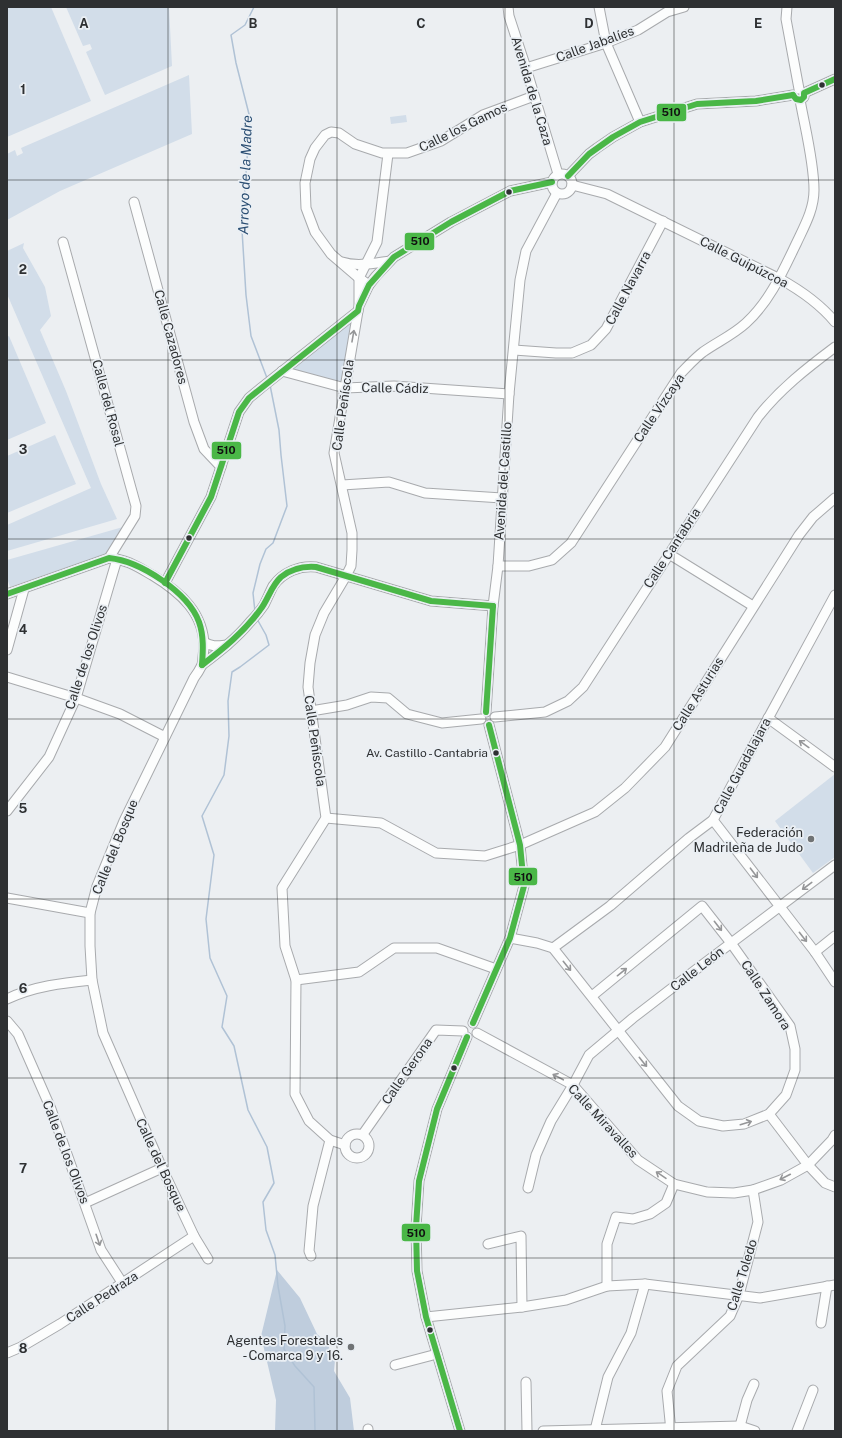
<svg xmlns="http://www.w3.org/2000/svg" width="842" height="1438" viewBox="0 0 842 1438" font-family="'Public Sans',sans-serif">
<style>
.green{fill:#d2dde9}
.forest{fill:#bfcddd}
.lines{fill:none;stroke-linecap:round;stroke-linejoin:round}
.stream{stroke:#b0c2d5;stroke-width:1.5}
.minor-casing{stroke:#a8aaad;stroke-width:11}
.minor{stroke:#fcfdfd;stroke-width:9}
.bus-1-casing{stroke:#eaeff4;stroke-width:9}
.bus-1{stroke:#4ab747;stroke-width:6}
.oneway{stroke:#959698}
.grid{fill:none;stroke:#2e3032;stroke-width:1;stroke-opacity:0.55}
.bus-dot{fill:#2e3032;stroke:#eaeff4;stroke-width:1.5}
.poi-dot{fill:#707375;stroke:#eaeff4;stroke-width:1.5}
.labels{text-anchor:middle;dominant-baseline:central;stroke-width:3.5;stroke-linejoin:round;paint-order:stroke}
.bus-label{font-size:12px;fill:#2e3032;stroke:#eaeff4;text-anchor:end}
.street-label{font-size:13px;fill:#2e3032;stroke:#eaeff4}
.poi-label{font-size:13px;fill:#2e3032;stroke:#eaeff4;text-anchor:end}
.water-label{font-size:14px;font-style:italic;fill:#294d72;stroke:#eaeff4}
.grid-label{font-size:13px;text-anchor:middle;font-weight:bold;fill:#2e3032;stroke:#eaeff4;stroke-width:3.5;stroke-linejoin:round;paint-order:stroke}
.line-badge{stroke:#eaeff4;stroke-width:1.5}
.pale-badge-label{font-size:11px;text-anchor:middle;font-weight:bold;fill:#111}
</style>
<rect width="100%" height="100%" fill="#eceff2"/>
<g class="green">
<path d="M 7,7 L 51,7 L 91,101 L 7,137 Z"/>
<path d="M 66,7 L 169,7 L 172,66 L 105,95 L 86,52 L 92,49 L 90,44 L 83,46 Z"/>
<path d="M 189,75 L 192,134 L 60,191 L 7,220 L 7,154 L 15,150 L 17,156 L 23,153 L 21,148 Z"/>
<path d="M 406,115 L 407,122 L 391,124 L 390,117 Z"/>
<path d="M 24,243 L 23,248 L 45,287 L 51,316 L 40,330 L 66,391 L 101,484 L 117,519 L 7,551 L 7,525 L 91,488 L 7,294 L 7,251 Z"/>
<path d="M 358,311 L 345,388 L 282,371 Z"/>
<path d="M 9,336 L 46,423 L 7,440 L 7,337 Z"/>
<path d="M 55,435 L 76,484 L 7,513 L 7,456 Z"/>
<path d="M 123,527 L 106,554 L 10,587 L 7,578 L 7,560 Z"/>
<path d="M 835,774 L 835,857 L 813,873 L 775,821 Z"/>
</g>
<path class="forest" d="M 277,1270 L 300,1298 L 317,1334 L 327,1343 L 335,1360 L 334,1371 L 350,1398 L 354,1431 L 275,1431 L 276,1400 L 261,1336 Z"/>
<g class="lines">
<g class="stream">
<path d="M 254,7 L 245,25 L 231,35 L 236,63 L 250,118 L 242,230 L 246,295 L 251,336 L 267,378"/>
<path d="M 255,612 L 253,593 L 260,564 L 266,549 L 273,543 L 287,506 L 281,455 L 279,430 L 270,385"/>
<path d="M 257,619 L 266,635 L 269,645 L 240,667 L 232,672 L 228,701 L 229,736 L 224,775 L 202,816 L 214,855 L 206,919 L 210,958 L 227,996 L 222,1027 L 234,1046 L 248,1110 L 267,1147 L 274,1183 L 263,1202 L 266,1230 L 275,1255 L 278,1286 L 285,1326 L 284,1349 L 295,1366 L 314,1387 L 315,1431"/>
</g>
<g class="minor-casing">
<g id="minor">
<path d="M 508,7 L 509,16 L 526,68 L 558,174"/>
<path d="M 599,7 L 606,43 L 640,122"/>
<path d="M 787,7 L 786,19 L 799,89"/>
<path d="M 526,68 L 606,43 L 638,30 L 667,12 L 684,7"/>
<path d="M 800,100 L 804,97 L 804,93 L 835,79"/>
<circle cx="562" cy="184" r="10"/>
<path d="M 568,176 L 589,154 L 597,148 L 613,137 L 640,122 L 697,104 L 756,101 L 793,95"/>
<path d="M 572,185 L 607,194 L 780,279 C 800,290 820,304 835,322"/>
<path d="M 134,202 L 194,422 L 204,449 L 221,467"/>
<path d="M 63,242 L 136,506 L 135,516 L 109,558"/>
<path d="M 342,262 C 357,267 375,263 390,261"/>
<path d="M 369,285 L 359,278 L 331,254 L 315,232 L 306,208 L 305,183 L 310,159 L 315,148 L 325,135 L 331,132 L 339,133 L 355,144 L 382,153 L 407,153 L 441,141 L 483,115 L 534,96"/>
<path d="M 359,304 L 359,278 L 377,242 L 388,154"/>
<path d="M 514,350 L 556,353 L 572,353 L 591,345 L 606,329 L 663,221"/>
<path d="M 282,371 L 345,388 L 394,386 L 509,394"/>
<path d="M 342,485 L 389,482 L 425,493 L 502,498"/>
<path d="M 669,554 L 753,606"/>
<path d="M 498,566 L 529,566 L 552,560 L 571,543 L 681,373 C 688,366 695,358 703,352 C 717,342 733,335 746,323 C 770,301 783,271 797,242 C 805,225 814,209 814,190 C 814,162 805,128 800,100"/>
<path d="M 165,583 L 211,497 L 239,412 L 249,398 L 261,388 L 358,311 L 359,306 L 369,285 L 376,276 L 394,257 L 451,222 L 510,191 L 552,182"/>
<path d="M 7,594 L 109,558 C 126,559 138,567 152,575 C 180,592 205,613 204,649 C 203,654 203,660 202,665 C 200,669 197,674 194,678 L 124,821 L 111,852 L 97,886 L 90,913 L 90,946 L 92,980 L 103,1033 L 162,1168 L 194,1236 L 208,1259"/>
<path d="M 204,642 C 212,647 217,646 227,645"/>
<path d="M 7,650 L 24,589"/>
<path d="M 202,665 C 219,652 236,639 250,622 C 255,617 260,611 264,605 C 267,599 270,592 273,586 C 283,572 300,565 316,567 L 431,601 L 493,606"/>
<path d="M 7,677 L 76,698 L 120,714 L 165,737"/>
<path d="M 311,711 L 347,705 L 371,697 L 388,698 L 407,714 L 442,723 L 481,719"/>
<path d="M 486,712 L 493,606 L 498,566 L 509,394 L 520,280 L 526,251 L 557,193"/>
<path d="M 495,717 L 545,712 L 568,701 L 583,687 L 758,417 C 780,389 807,368 835,347"/>
<path d="M 768,718 L 835,767"/>
<path d="M 7,811 L 49,757 L 76,698 L 117,559"/>
<path d="M 326,818 L 381,823 L 436,853 L 485,856 L 520,845 L 595,812 L 625,788 L 665,747 L 799,535 L 813,517 L 835,498"/>
<path d="M 713,820 L 815,952 L 835,982"/>
<path d="M 7,898 L 90,913"/>
<path d="M 510,938 L 537,943 L 553,948 L 678,1106 L 699,1121 L 723,1126 L 744,1124 L 769,1114 L 786,1095 L 795,1070 L 795,1049 L 790,1026 L 731,943 L 702,906 L 592,996"/>
<path d="M 553,948 L 610,906 L 689,838 L 713,820 L 835,595"/>
<path d="M 815,952 L 835,936"/>
<path d="M 296,980 L 359,972 L 394,948 L 437,948 L 496,969"/>
<path d="M 7,999 C 34,986 63,983 92,980"/>
<path d="M 7,1021 L 18,1034 L 51,1109 L 101,1250 L 123,1284"/>
<path d="M 473,1023 L 510,938 L 524,886 L 520,845 L 489,725"/>
<path d="M 477,1033 L 573,1085 L 638,1160 L 674,1184 L 707,1192 L 734,1193 L 753,1190 L 781,1180 L 808,1165 L 832,1140 L 835,1135"/>
<path d="M 769,1114 L 808,1165 L 825,1183 L 835,1187"/>
<circle cx="357" cy="1146" r="12"/>
<path d="M 363,1134 L 436,1030 L 463,1031"/>
<path d="M 345,1145 L 330,1140 L 309,1121 L 295,1094 L 296,980 L 285,946 L 282,888 L 326,818 L 308,687 L 310,663 L 315,635 L 324,613 L 346,576 L 351,566 L 352,550 L 352,533 L 334,453 L 358,311"/>
<path d="M 528,1188 L 536,1155 L 551,1121 L 573,1085 L 589,1055 L 633,1018 L 698,968 L 835,865"/>
<path d="M 85,1203 L 162,1168"/>
<path d="M 488,1244 L 521,1236 L 522,1307"/>
<path d="M 311,1256 L 309,1251 L 313,1206 L 330,1140"/>
<path d="M 607,1286 L 607,1244 L 616,1217 L 633,1219 L 650,1214 L 666,1203 L 674,1184"/>
<path d="M 426,1317 L 522,1307 L 566,1300 L 607,1286 L 645,1284 L 760,1298 L 835,1285"/>
<path d="M 821,1323 L 827,1286"/>
<path d="M 7,1353 L 21,1347 L 60,1324 L 194,1236"/>
<path d="M 395,1365 L 437,1354"/>
<path d="M 526,1382 L 527,1431"/>
<path d="M 740,1426 L 747,1400 L 754,1384"/>
<path d="M 595,1430 L 608,1377 L 631,1333 L 645,1284"/>
<path d="M 368,1431 L 368,1429"/>
<path d="M 460,1431 L 426,1317 L 417,1271 L 416,1227 L 419,1181 L 437,1109 L 467,1037"/>
<path d="M 543,1431 L 740,1426 L 755,1431"/>
<path d="M 671,1431 L 667,1391 L 677,1366 L 730,1316 L 739,1295 L 758,1222 L 753,1190"/>
<path d="M 797,1431 L 813,1390"/>
</g>
</g>
<use href="#minor" class="minor"/>
<g class="bus-1-casing">
<g id="bus-1">
<path d="M 793,95 L 796,99 L 801,100 L 804,97 L 804,93 L 835,79"/>
<path d="M 568,176 L 589,154 L 613,137 L 640,122 L 697,104 L 756,101 L 793,95"/>
<path d="M 165,583 L 211,497 L 239,412 L 249,398 L 358,311 L 359,306 L 369,285 L 394,257 L 451,222 L 510,191 L 552,182"/>
<path d="M 7,594 L 109,558 C 140,561 188,592 199,622 C 204,636 203,651 202,665"/>
<path d="M 202,665 C 223,649 244,632 260,610 C 268,600 271,586 281,577 C 291,569 303,566 316,567 L 431,601 L 493,606"/>
<path d="M 486,712 L 493,606"/>
<path d="M 473,1023 L 510,938 L 524,886 L 520,845 L 489,725"/>
<path d="M 460,1431 L 426,1317 L 417,1271 L 416,1227 L 419,1181 L 437,1109 L 467,1037"/>
</g>
</g>
<use href="#bus-1" class="bus-1"/>
</g>
<defs><path id="oneway-shaft" d="M-6 0H5M1.5-3L5.5 0L1.5 3" fill="none" stroke-width="1.6" stroke-linecap="round" stroke-linejoin="round"/></defs>
<g class="oneway">
<use href="#oneway-shaft" transform="translate(353 336) rotate(-80)"/>
<use href="#oneway-shaft" transform="translate(804 744) rotate(-144)"/>
<use href="#oneway-shaft" transform="translate(754 873) rotate(53)"/>
<use href="#oneway-shaft" transform="translate(807 886) rotate(143)"/>
<use href="#oneway-shaft" transform="translate(718 926) rotate(52)"/>
<use href="#oneway-shaft" transform="translate(803 937) rotate(52)"/>
<use href="#oneway-shaft" transform="translate(567 966) rotate(51)"/>
<use href="#oneway-shaft" transform="translate(622 972) rotate(-39)"/>
<use href="#oneway-shaft" transform="translate(643 1062) rotate(51)"/>
<use href="#oneway-shaft" transform="translate(558 1077) rotate(-152)"/>
<use href="#oneway-shaft" transform="translate(746 1123) rotate(-17)"/>
<use href="#oneway-shaft" transform="translate(661 1175) rotate(-146)"/>
<use href="#oneway-shaft" transform="translate(785 1177) rotate(153)"/>
<use href="#oneway-shaft" transform="translate(98 1240) rotate(71)"/>
</g>
<path class="grid" d="M 168,7 L 168,1431M 337,7 L 337,1431M 505,7 L 505,1431M 674,7 L 674,1431M 7,180 L 835,180M 7,360 L 835,360M 7,539 L 835,539M 7,719 L 835,719M 7,899 L 835,899M 7,1078 L 835,1078M 7,1258 L 835,1258"/>
<g class="bus-dot">
<circle cx="822" cy="85" r="3.5"/>
<circle cx="509" cy="192" r="3.5"/>
<circle cx="189" cy="538" r="3.5"/>
<circle cx="496" cy="753" r="3.5"/>
<circle cx="454" cy="1068" r="3.5"/>
<circle cx="430" cy="1330" r="3.5"/>
</g>
<g class="poi-dot">
<circle cx="811" cy="839" r="4"/>
<circle cx="351" cy="1347" r="4"/>
</g>
<g class="labels">
<g class="bus-label">
<text x="488" y="753">Av. Castillo - Cantabria</text>
</g>
<g class="street-label">
<text transform="translate(595 44) rotate(-20)">Calle Jabalíes</text>
<text transform="translate(532 91) rotate(73)">Avenida de la Caza</text>
<text transform="translate(463 127) rotate(-26)">Calle los Gamos</text>
<text transform="translate(744 262) rotate(27)">Calle Guipúzcoa</text>
<text transform="translate(628 288) rotate(-62)">Calle Navarra</text>
<text transform="translate(171 337) rotate(75)">Calle Cazadores</text>
<text transform="translate(395 388) rotate(1)">Calle Cádiz</text>
<text transform="translate(108 403) rotate(75)">Calle del Rosal</text>
<text transform="translate(343 405) rotate(-82)">Calle Peñíscola</text>
<text transform="translate(659 408) rotate(-56)">Calle Vizcaya</text>
<text transform="translate(503 481) rotate(-86)">Avenida del Castillo</text>
<text transform="translate(672 548) rotate(-57)">Calle Cantabria</text>
<text transform="translate(86 657) rotate(-72)">Calle de los Olivos</text>
<text transform="translate(698 694) rotate(-58)">Calle Asturias</text>
<text transform="translate(315 741) rotate(82)">Calle Peñíscola</text>
<text transform="translate(742 766) rotate(-62)">Calle Guadalajara</text>
<text transform="translate(115 847) rotate(-68)">Calle del Bosque</text>
<text transform="translate(697 969) rotate(-38)">Calle León</text>
<text transform="translate(766 995) rotate(57)">Calle Zamora</text>
<text transform="translate(407 1071) rotate(-55)">Calle Gerona</text>
<text transform="translate(603 1121) rotate(47)">Calle Miravalles</text>
<text transform="translate(66 1152) rotate(69)">Calle de los Olivos</text>
<text transform="translate(161 1165) rotate(65)">Calle del Bosque</text>
<text transform="translate(742 1275) rotate(-73)">Calle Toledo</text>
<text transform="translate(102 1297) rotate(-33)">Calle Pedraza</text>
</g>
<g class="poi-label">
<text x="803" y="832">Federación<tspan x="803" dy="15">Madrileña de Judo</tspan></text>
<text x="343" y="1340">Agentes Forestales<tspan x="343" dy="15">- Comarca 9 y 16.</tspan></text>
</g>
<g class="water-label">
<text transform="translate(245 175) rotate(-88)">Arroyo de la Madre</text>
</g>
</g>
<g class="grid-label">
<text x="84" y="28">A</text>
<text x="253" y="28">B</text>
<text x="421" y="28">C</text>
<text x="589" y="28">D</text>
<text x="758" y="28">E</text>
<text x="23" y="94">1</text>
<text x="23" y="274">2</text>
<text x="23" y="454">3</text>
<text x="23" y="634">4</text>
<text x="23" y="813">5</text>
<text x="23" y="993">6</text>
<text x="23" y="1173">7</text>
<text x="23" y="1353">8</text>
</g>
<g class="line-badge">
<rect x="656" y="103" width="31" height="19" rx="4" fill="#4ab747"/>
<rect x="404" y="232" width="31" height="19" rx="4" fill="#4ab747"/>
<rect x="211" y="441" width="31" height="19" rx="4" fill="#4ab747"/>
<rect x="508" y="867" width="30" height="19" rx="4" fill="#4ab747"/>
<rect x="401" y="1223" width="30" height="19" rx="4" fill="#4ab747"/>
</g>
<g class="pale-badge-label">
<text x="671" y="116">510</text>
<text x="420" y="245">510</text>
<text x="226" y="454">510</text>
<text x="523" y="881">510</text>
<text x="416" y="1237">510</text>
</g>
<rect width="842" height="1438" fill="none" stroke="#2e3032" stroke-width="16"/>
</svg>
